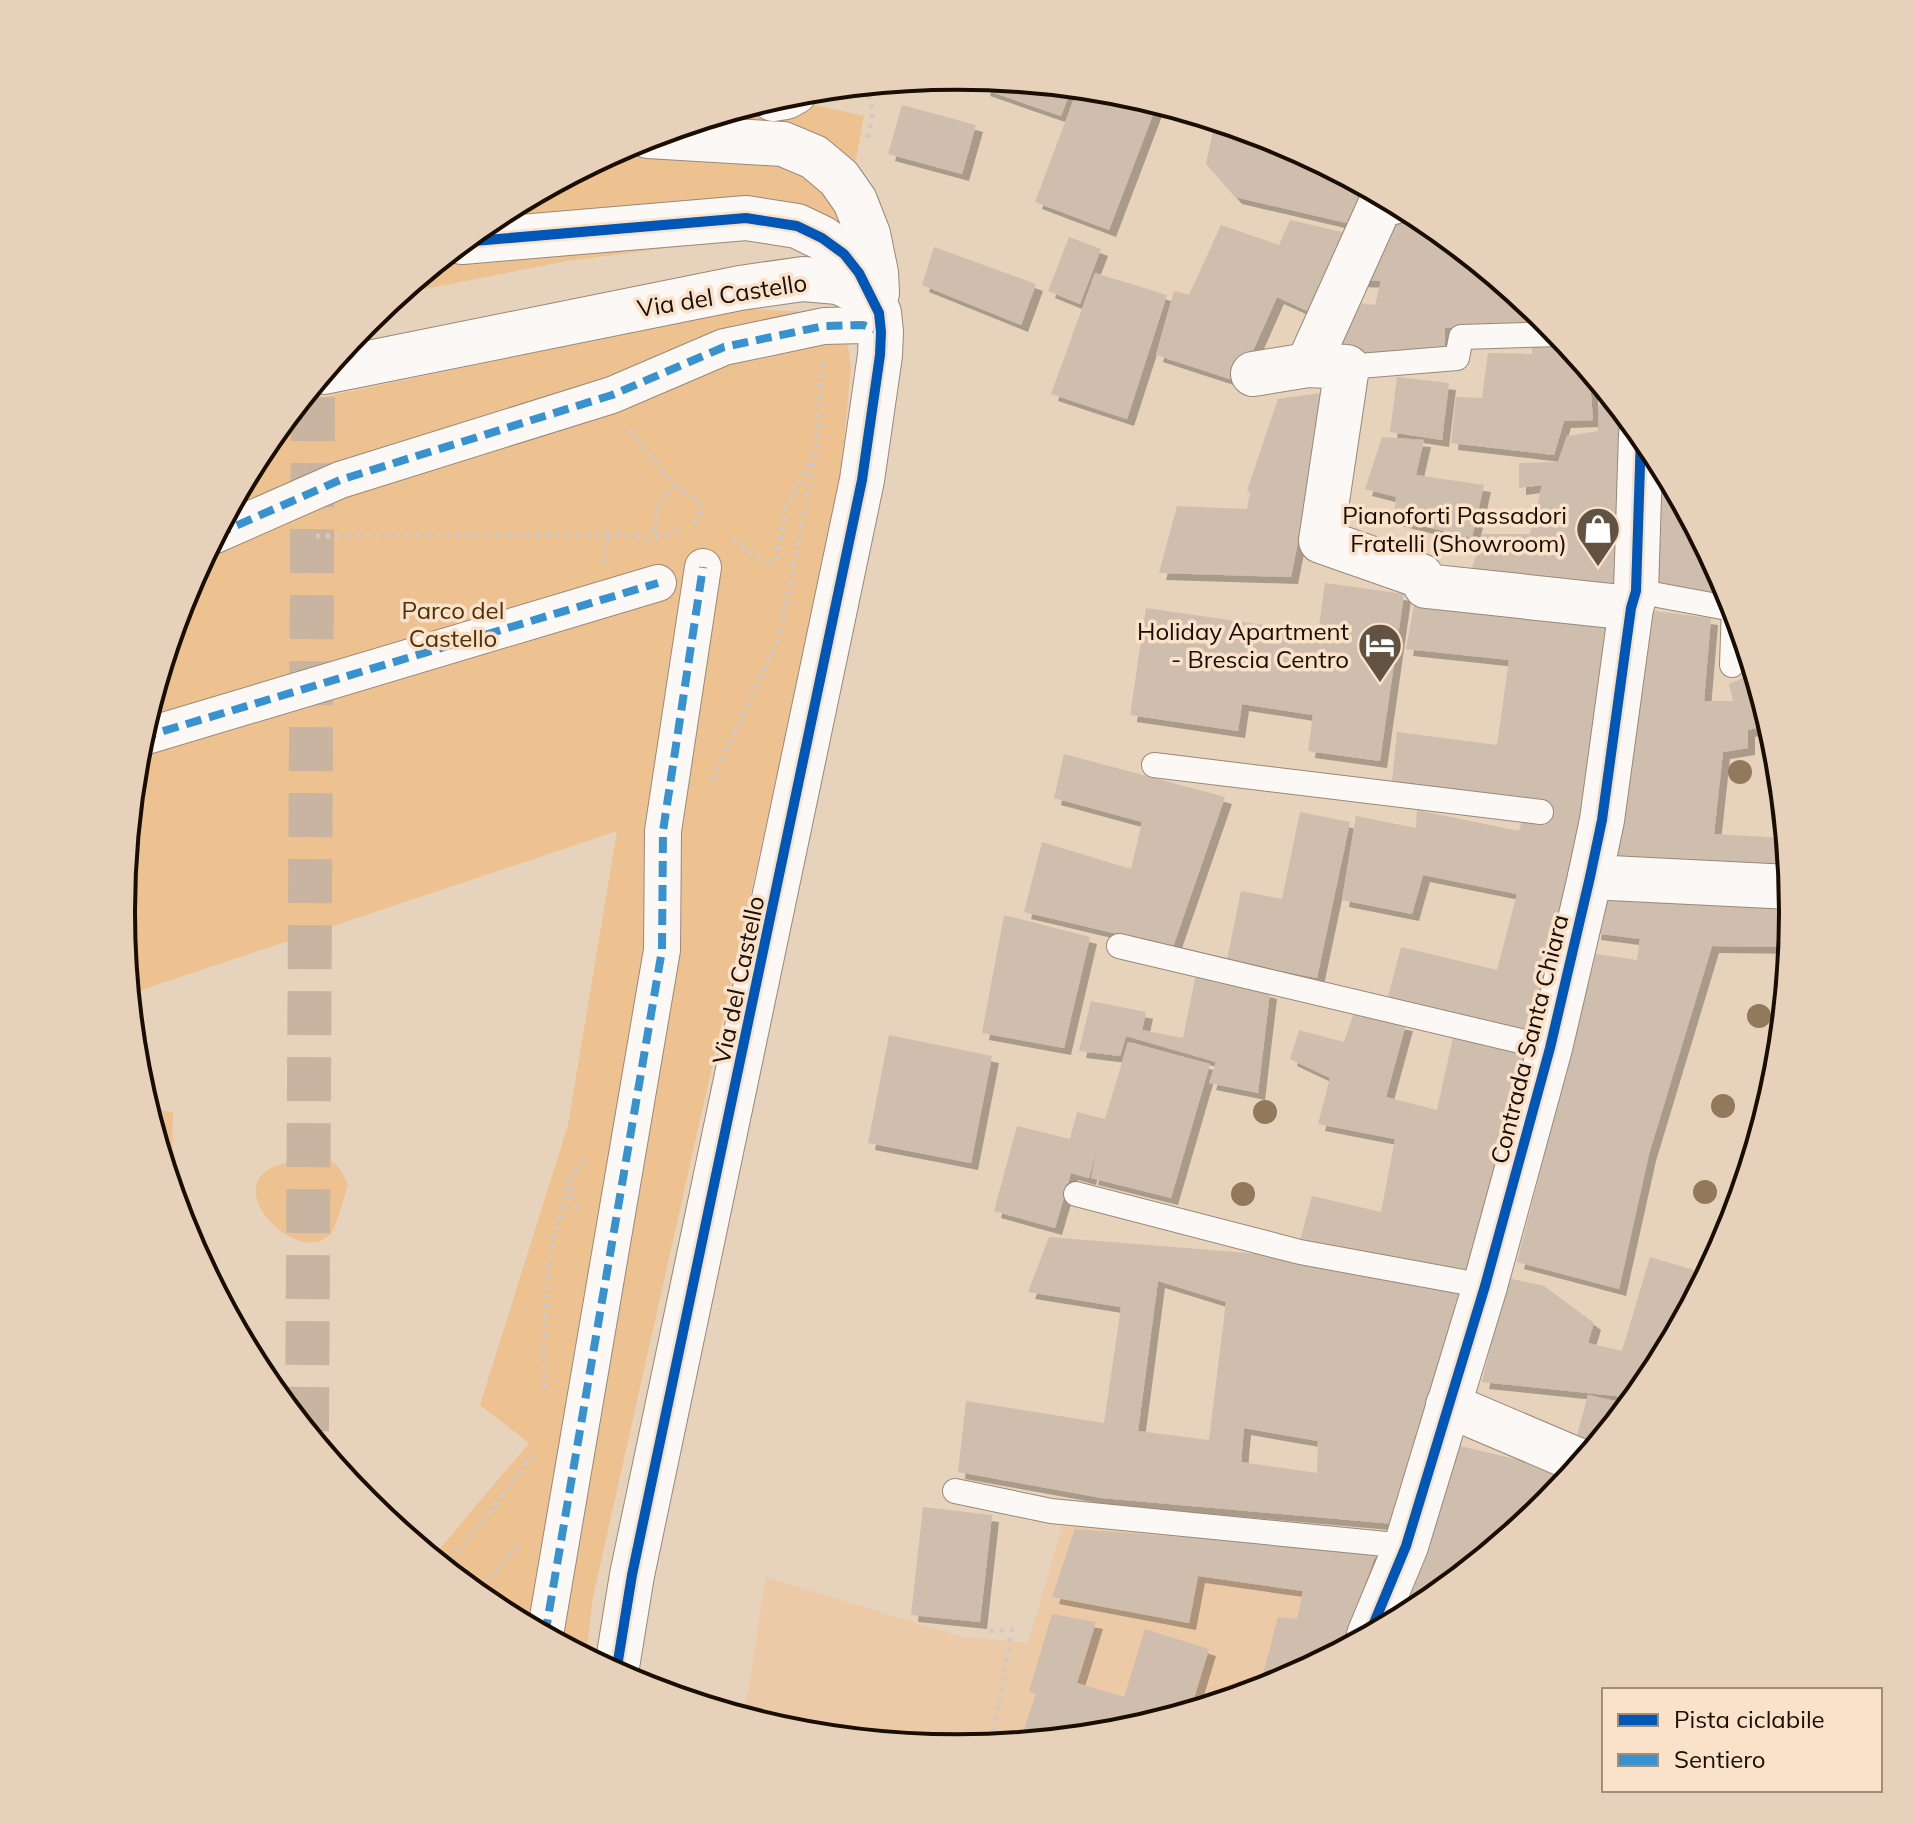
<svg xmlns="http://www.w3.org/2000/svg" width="1914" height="1824" viewBox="0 0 1914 1824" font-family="Mulish,sans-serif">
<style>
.built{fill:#eccaa7}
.green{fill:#eec191}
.building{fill:#cfbdae;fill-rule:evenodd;filter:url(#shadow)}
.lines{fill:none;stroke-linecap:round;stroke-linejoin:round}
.minor-tunnel{stroke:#c8b4a0;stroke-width:44;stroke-dasharray:44 22;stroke-linecap:butt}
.service-casing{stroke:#988978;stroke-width:26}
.pedestrian-casing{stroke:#988978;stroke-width:38}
.minor-casing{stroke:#988978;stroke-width:46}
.path{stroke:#d1cac4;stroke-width:5;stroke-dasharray:4 6;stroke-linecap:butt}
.service{stroke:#fbf8f5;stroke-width:24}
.pedestrian{stroke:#fbf8f5;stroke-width:36}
.minor{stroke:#fbf8f5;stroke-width:44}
.quiet{stroke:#3992d0;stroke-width:8;stroke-dasharray:16 8;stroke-linecap:butt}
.cycleway-casing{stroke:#fae2ca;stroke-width:15}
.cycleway{stroke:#0057b8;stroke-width:10}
.tree{fill:#93795b}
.labels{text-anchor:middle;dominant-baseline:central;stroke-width:7;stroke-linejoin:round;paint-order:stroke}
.street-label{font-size:24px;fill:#1a0d01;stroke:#fae2ca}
.poi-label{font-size:24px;fill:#1a0d01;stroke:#fae2ca;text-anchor:end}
.park-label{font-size:24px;fill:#4e300b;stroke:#fae2ca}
.rim{fill:none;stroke:#1a0d01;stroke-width:4}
</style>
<defs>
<filter id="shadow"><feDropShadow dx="7" dy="7" stdDeviation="0" flood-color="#0004"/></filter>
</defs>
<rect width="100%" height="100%" fill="#e7d2bc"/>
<path class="built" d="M 1063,1524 L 1386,1544 L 1350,1645 L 1276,1685 L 1120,1732 L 957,1748 L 793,1732 L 744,1717 L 766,1577 L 962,1637 L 1028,1643 Z"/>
<g class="green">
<path d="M 781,96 L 810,104 L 864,116 L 855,164 L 879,198 L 897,264 L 899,304 L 894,328 L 860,192 L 676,128 Z"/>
<path d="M 624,147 L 779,157 L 809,168 L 855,230 L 743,205 L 493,217 Z"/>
<path d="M 667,232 L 736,239 L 567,261 L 399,294 L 442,258 Z"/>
<path d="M 744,309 L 815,312 L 845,326 L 851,367 L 838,505 L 593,1597 L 586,1657 L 492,1607 L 432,1558 L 529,1443 L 480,1405 L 568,1125 L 617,831 L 129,994 L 121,912 L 137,748 L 185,592 L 262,447 L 299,402 Z"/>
<path d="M 147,1109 L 173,1112 L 172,1168 L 165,1169 Z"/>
<path d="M 316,1156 C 336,1161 340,1166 348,1185 C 345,1195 336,1226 332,1232 C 303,1271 220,1191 273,1167 C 286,1162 302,1160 316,1156 Z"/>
</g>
<g class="building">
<path d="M 986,79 L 1072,87 L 1061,116 L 983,89 Z"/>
<path d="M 1078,88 L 1121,92 L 1157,104 L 1109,230 L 1035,202 Z"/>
<path d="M 902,105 L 976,125 L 962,174 L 888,154 Z"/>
<path d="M 1215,121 L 1277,140 L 1370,190 L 1355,225 L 1235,197 L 1206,164 Z"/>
<path d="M 1403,207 L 1422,217 L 1552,325 L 1445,328 L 1445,349 L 1325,356 L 1346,301 L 1375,305 L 1381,281 L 1356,280 Z"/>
<path d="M 1290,220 L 1347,233 L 1316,315 L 1277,297 L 1239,382 L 1156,355 L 1174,291 L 1189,295 L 1221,225 L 1279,245 Z"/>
<path d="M 1069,237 L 1101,249 L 1080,304 L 1048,291 Z"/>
<path d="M 934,247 L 1036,284 L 1021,325 L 922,285 Z"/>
<path d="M 1095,273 L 1167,295 L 1127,419 L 1051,394 Z"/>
<path d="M 1566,343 L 1589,371 L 1593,420 L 1564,421 L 1554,455 L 1451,443 L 1456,397 L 1482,398 L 1488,353 L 1532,354 L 1532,344 Z"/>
<path d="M 1397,377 L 1449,383 L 1442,440 L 1390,432 Z"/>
<path d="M 1328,392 L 1291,577 L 1159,573 L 1177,506 L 1247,509 L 1250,492 L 1247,491 L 1278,399 Z"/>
<path d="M 1599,405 L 1617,405 L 1632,423 L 1625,590 L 1467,586 L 1482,534 L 1530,534 L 1542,485 L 1519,488 L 1519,463 L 1558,462 L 1567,436 L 1598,431 Z"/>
<path d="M 1382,437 L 1424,440 L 1416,475 L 1484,485 L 1472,538 L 1394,519 L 1396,497 L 1365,489 Z"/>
<path d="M 1652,448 L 1726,586 L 1725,593 L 1646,584 Z"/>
<path d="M 1325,583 L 1404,594 L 1380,761 L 1308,751 L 1313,715 L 1242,704 L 1238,731 L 1130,715 L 1146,608 L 1318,633 Z"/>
<path d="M 1417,589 L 1623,616 L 1541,1043 L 1387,1000 L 1401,947 L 1497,970 L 1517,894 L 1423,875 L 1412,914 L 1342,900 L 1356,816 L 1416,828 L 1417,810 L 1519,831 L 1523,817 L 1541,818 L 1542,800 L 1392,781 L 1397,732 L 1497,745 L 1509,660 L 1406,649 Z"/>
<path d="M 1638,609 L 1711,618 L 1704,701 L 1733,701 L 1729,684 L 1754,673 L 1768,725 L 1748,730 L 1748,748 L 1723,752 L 1714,834 L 1786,838 L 1789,876 L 1599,869 Z"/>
<path d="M 1064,754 L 1225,797 L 1173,947 L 1024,912 L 1042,842 L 1131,869 L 1142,822 L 1054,798 Z"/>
<path d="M 1300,812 L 1350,822 L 1317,978 L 1227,960 L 1241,891 L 1282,899 Z"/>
<path d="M 1601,886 L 1791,895 L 1793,912 L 1790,947 L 1712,946 L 1649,1154 L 1619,1289 L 1517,1262 L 1596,954 L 1637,960 L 1640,939 L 1594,933 Z"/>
<path d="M 1004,915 L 1090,937 L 1064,1048 L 982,1033 Z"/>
<path d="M 1196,974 L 1270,992 L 1258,1093 L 1209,1083 L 1216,1062 L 1126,1036 L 1120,1056 L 1079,1051 L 1091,1001 L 1146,1012 L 1142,1030 L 1183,1038 Z"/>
<path d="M 1353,1015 L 1406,1024 L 1386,1097 L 1437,1110 L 1454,1033 L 1535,1055 L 1476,1273 L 1299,1244 L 1312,1196 L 1381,1212 L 1395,1139 L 1318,1124 L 1330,1078 L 1290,1059 L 1299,1030 L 1344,1042 Z"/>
<path d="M 889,1035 L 992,1056 L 971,1163 L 868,1143 Z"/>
<path d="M 1128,1042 L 1210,1064 L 1171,1198 L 1091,1178 L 1098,1145 L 1089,1178 L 1071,1173 L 1055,1228 L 994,1211 L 1017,1126 L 1070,1139 L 1077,1112 L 1105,1119 Z"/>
<path d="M 1049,1237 L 1273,1255 L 1467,1291 L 1394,1524 L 1102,1498 L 958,1472 L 966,1401 L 1104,1423 L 1121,1307 L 1028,1292 ZM 1158,1281 L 1226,1302 L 1209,1440 L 1138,1431 ZM 1244,1428 L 1318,1441 L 1317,1473 L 1241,1462 Z"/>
<path d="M 1650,1257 L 1707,1274 L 1652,1377 L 1635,1398 L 1482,1382 L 1507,1278 L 1544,1286 L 1594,1323 L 1588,1343 L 1622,1351 Z"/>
<path d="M 1588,1395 L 1629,1404 L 1595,1446 L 1575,1442 Z"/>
<path d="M 1452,1444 L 1573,1473 L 1548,1503 L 1421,1607 L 1401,1618 Z"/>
<path d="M 923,1507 L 992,1515 L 980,1622 L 911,1615 Z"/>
<path d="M 1075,1529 L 1377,1551 L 1342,1649 L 1276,1685 L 1259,1690 L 1278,1617 L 1297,1619 L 1303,1591 L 1198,1576 L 1189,1623 L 1052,1597 Z"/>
<path d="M 1052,1614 L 1096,1622 L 1077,1683 L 1124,1697 L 1145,1629 L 1209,1649 L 1190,1711 L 1120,1732 L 1026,1741 L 1030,1731 L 1024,1729 L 1036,1694 L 1029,1691 Z"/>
</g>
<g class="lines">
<path class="minor-tunnel" d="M 307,1431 L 313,386"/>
<g class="service-casing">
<g id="service">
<path d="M 1347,367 L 1457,358 L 1461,337 L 1559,334"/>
<path d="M 1636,591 L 1733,609"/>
<path d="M 1732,665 L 1734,606"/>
<path d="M 1154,765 L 1541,812"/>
<path d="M 1119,946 L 1550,1048"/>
<path d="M 1076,1194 L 1300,1252 L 1485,1286"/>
<path d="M 955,1491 L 1051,1511 L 1406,1546"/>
</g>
</g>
<g class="pedestrian-casing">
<g id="pedestrian">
<path d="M 215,535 L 340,480 L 612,395 L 724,347 L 824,326 L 863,325 L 881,332"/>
<path d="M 140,738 L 658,583"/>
<path d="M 545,1635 L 662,950 L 663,831 L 703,567"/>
</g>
</g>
<g class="minor-casing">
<g id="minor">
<path d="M 773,99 L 786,97 L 795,92"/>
<path d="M 648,136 L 783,144 L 814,157 L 839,178 L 855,201 L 868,234 L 876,273 L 877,293"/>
<path d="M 462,242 L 746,218 L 797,226 L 822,238 L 844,254 L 859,273 L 879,313 L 881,332 L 880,355 L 862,480 L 632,1575 L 616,1673"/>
<path d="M 1308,365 L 1381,203 L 1394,202"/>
<path d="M 324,372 L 740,288 L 803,279 L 838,282 L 869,296"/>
<path d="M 1253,374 L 1308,365 L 1347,367 L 1321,541 L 1421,576 L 1426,586 L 1631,608"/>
<path d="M 1590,877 L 1791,887"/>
<path d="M 1448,1405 L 1582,1462"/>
<path d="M 1369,1635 L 1406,1546 L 1485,1286 L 1550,1048 L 1590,877 L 1602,820 L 1631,608 L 1636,591 L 1641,434"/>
</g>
</g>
<g class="path">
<path d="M 866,85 L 873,114 L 866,143"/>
<path d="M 629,430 L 674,485 L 659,504 L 653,538"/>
<path d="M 674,485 L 696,499 L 702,510 L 693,527"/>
<path d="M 316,536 L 609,534 L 653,538 L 684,530"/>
<path d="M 733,540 L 755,556 L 768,563 L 777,557 L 786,508 L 816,450"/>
<path d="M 603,561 L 609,534"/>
<path d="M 713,779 L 780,636 L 816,450 L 822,364"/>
<path d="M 576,1209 L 570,1178 L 586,1156"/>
<path d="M 545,1388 L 543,1359 L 550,1256 L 570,1178"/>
<path d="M 444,1567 L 479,1526 L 535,1452"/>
<path d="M 476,1594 L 520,1543"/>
<path d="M 990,1631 L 1012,1630 L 991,1745"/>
</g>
<use href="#service" class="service"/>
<use href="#pedestrian" class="pedestrian"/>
<use href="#minor" class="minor"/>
<g class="quiet">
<path d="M 215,535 L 340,480 L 612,395 L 724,347 L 824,326 L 863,325 L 881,332"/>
<path d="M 140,738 L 658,583"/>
<path d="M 545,1635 L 662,950 L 663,831 L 703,567"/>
</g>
<g class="cycleway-casing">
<g id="cycleway">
<path d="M 462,242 L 746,218 L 797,226 L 822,238 L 844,254 L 859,273 L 879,313 L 881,332 L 880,355 L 862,480 L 632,1575 L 616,1673"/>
<path d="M 1369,1635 L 1406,1546 L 1485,1286 L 1550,1048 L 1590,877 L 1602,820 L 1631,608 L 1636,591 L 1641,434"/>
</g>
</g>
<use href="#cycleway" class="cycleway"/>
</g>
<g class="tree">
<circle cx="1740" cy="772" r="12"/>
<circle cx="1759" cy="1016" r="12"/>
<circle cx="1723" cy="1106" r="12"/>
<circle cx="1265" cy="1112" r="12"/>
<circle cx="1705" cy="1192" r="12"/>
<circle cx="1243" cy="1194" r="12"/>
</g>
<defs>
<g id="shop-pin" transform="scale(2.3)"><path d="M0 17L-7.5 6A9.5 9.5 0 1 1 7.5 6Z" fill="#625242" stroke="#fae2ca"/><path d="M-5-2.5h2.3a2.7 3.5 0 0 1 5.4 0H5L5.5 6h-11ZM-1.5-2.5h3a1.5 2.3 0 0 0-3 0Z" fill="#fff"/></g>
<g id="hotel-pin" transform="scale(2.3)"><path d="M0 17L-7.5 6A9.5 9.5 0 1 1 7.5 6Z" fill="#625242" stroke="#fae2ca"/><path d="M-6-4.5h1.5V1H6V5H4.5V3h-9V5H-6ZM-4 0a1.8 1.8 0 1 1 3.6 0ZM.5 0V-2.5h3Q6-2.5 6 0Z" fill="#fff"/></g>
</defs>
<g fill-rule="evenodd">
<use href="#shop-pin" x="1598" y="529"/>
<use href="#hotel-pin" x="1380" y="645"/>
</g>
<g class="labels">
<g class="street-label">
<text transform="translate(722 295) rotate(-9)">Via del Castello</text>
<text transform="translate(738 980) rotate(-78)">Via del Castello</text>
<text transform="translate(1529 1039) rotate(-76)">Contrada Santa Chiara</text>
</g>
<g class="poi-label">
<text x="1567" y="515">Pianoforti Passadori<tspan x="1567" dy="28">Fratelli (Showroom)</tspan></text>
<text x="1349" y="631">Holiday Apartment<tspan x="1349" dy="28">- Brescia Centro</tspan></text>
</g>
<g class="park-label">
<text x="453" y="610">Parco del<tspan x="453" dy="28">Castello</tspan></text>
</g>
</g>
<path d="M0 0H1914V1824H0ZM135 912a822 822 0 1 1 1644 0a822 822 0 1 1-1644 0Z" fill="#e8d1ba" fill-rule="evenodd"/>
<path class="rim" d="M135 912a822 822 0 1 1 1644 0a822 822 0 1 1-1644 0Z"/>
<rect x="1602" y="1688" width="280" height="104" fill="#fae2ca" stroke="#a08d7a" stroke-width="2"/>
<rect x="1618" y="1714" width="40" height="12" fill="#0057b8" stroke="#a08d7a" stroke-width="2"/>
<text x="1674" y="1728" font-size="24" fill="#1a0d01">Pista ciclabile</text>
<rect x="1618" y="1754" width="40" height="12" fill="#3992d0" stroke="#a08d7a" stroke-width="2"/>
<text x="1674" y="1768" font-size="24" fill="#1a0d01">Sentiero</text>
</svg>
